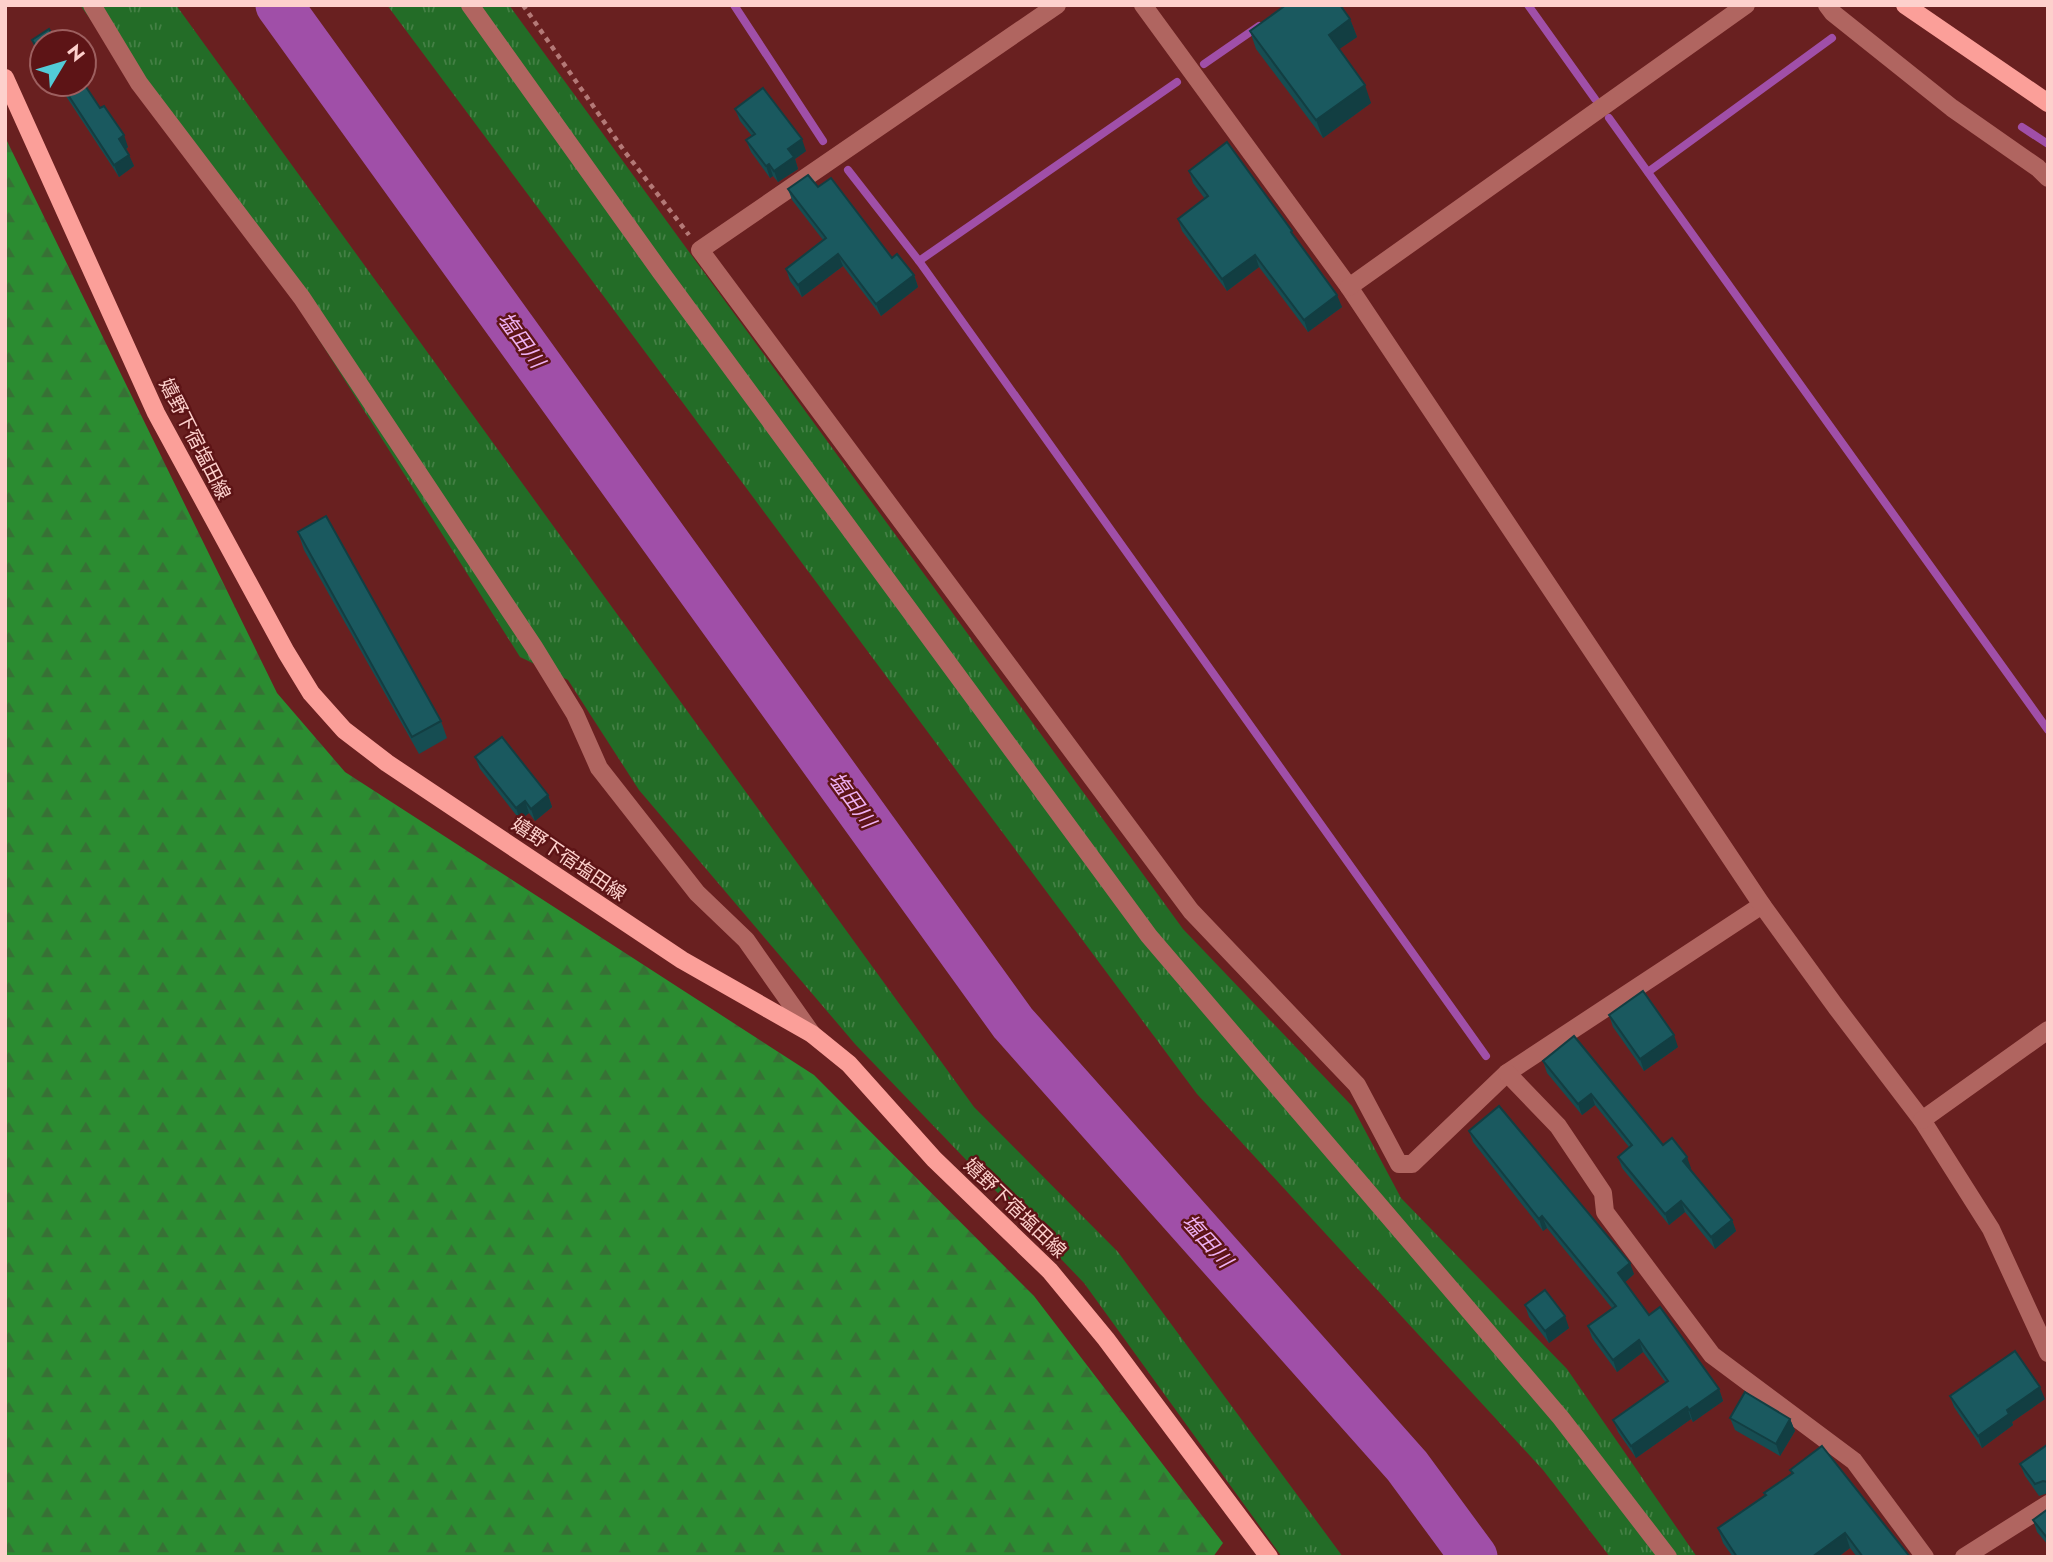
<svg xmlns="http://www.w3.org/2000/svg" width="2053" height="1562" viewBox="0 0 2053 1562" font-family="Jost,'Noto Sans JP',sans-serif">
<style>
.grass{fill:url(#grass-tufts)}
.forest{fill:url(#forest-firs)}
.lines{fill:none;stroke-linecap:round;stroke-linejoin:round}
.stream{stroke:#a04fa8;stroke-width:8}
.river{stroke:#a04fa8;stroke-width:47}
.path{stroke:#b47977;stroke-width:4.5;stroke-dasharray:5 5;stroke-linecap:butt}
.minor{stroke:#b06560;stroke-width:18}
.major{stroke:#fb9f99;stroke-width:18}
.wall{fill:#164d52}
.shaded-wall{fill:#123e42}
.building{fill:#1a595f;stroke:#123e42;stroke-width:2}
.labels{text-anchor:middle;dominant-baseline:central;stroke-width:5;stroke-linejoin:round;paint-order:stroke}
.street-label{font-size:19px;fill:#fdd0cc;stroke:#5d1416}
.water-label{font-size:21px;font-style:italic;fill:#eeb0f3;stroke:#5d1416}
</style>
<defs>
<pattern id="grass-tufts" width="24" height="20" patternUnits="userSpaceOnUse" patternTransform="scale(1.75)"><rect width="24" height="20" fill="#236c27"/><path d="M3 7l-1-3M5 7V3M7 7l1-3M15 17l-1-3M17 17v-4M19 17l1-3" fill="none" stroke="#448045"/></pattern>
<pattern id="forest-firs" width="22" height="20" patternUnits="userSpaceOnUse" patternTransform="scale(1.75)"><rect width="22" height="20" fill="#2b8c31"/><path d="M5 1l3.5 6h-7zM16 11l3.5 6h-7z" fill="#377135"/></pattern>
</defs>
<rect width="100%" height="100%" fill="#692020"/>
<g class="grass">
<path d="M 80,5 L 176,5 L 974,1107 L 1118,1252 L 1343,1557 L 1282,1557 L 1084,1283 L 855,1044 L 639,790 L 568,680 L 520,657 L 294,300 Z"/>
<path d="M 387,5 L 509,5 L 1183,929 L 1352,1106 L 1401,1198 L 1567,1369 L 1697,1557 L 1610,1557 L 1543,1470 L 1197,1094 Z"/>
</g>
<path class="forest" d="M 5,137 L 277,693 L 345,772 L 814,1075 L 1034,1296 L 1223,1543 L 1213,1557 L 5,1557 Z"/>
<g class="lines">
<g class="stream">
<path d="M 734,5 L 823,141"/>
<path d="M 1528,5 L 1595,99"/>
<path d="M 1204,64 L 1259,26"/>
<path d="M 1609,118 L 2048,730"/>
<path d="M 2022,127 L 2048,144"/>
<path d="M 848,170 L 919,261 L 1177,82"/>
<path d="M 1648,172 L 1832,38"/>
<path d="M 919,261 L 1486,1056"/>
</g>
<path class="river" d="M 279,5 L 1013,1023 L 1407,1466 L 1474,1557"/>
<path class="path" d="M 523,5 L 625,152 L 689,235"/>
<g class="minor">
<path d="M 92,5 L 139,83 L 302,298 L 534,647 L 575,714 L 599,768 L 697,893 L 746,940 L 812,1034"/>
<path d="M 470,5 L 660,271 L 1149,936 L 1561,1418 L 1668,1557"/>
<path d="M 1057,5 L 700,250 L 1191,911 L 1357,1085 L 1399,1164 L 1412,1164 L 1507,1073 L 1762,905"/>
<path d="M 1143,5 L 1349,287 L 1762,905 L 1836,1007 L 1922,1120 L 1991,1229 L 2048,1353"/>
<path d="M 1827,5 L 1833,13 L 1952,108 L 2038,168 L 2048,178"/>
<path d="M 1349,287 L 1746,5"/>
<path d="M 1507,1073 L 1558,1126 L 1603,1193 L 1605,1212 L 1712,1355 L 1854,1461 L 1925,1557"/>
<path d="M 1922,1120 L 2048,1030"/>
<path d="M 1964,1557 L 2048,1504"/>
</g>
<g class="major">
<path d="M 1905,5 L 2048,103"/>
<path d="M 5,78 L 156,413 L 286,652 L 311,693 L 344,730 L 387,763 L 682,960 L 812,1034 L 849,1064 L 934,1159 L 1050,1271 L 1106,1339 L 1269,1557"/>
</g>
</g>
<g class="wall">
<path d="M 1350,19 L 1357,37 L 1339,49 L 1371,103 L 1323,138 L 1256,49 L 1250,31 Z"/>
<path d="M 32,40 L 42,42 L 42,60 L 36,51 Z"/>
<path d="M 58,84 L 84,84 L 100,108 L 128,147 L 126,149 L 134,166 L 119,177 Z"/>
<path d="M 735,109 L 806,151 L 795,159 L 798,169 L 778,182 L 773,176 L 770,178 L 751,152 L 746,140 L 752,136 L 740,121 Z"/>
<path d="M 1189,171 L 1294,237 L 1342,307 L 1308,332 L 1259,267 L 1227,291 L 1182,231 L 1178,219 L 1205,199 L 1193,183 Z"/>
<path d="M 818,187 L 892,258 L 914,275 L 918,287 L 881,316 L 843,266 L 802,297 L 790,281 L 786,269 L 823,240 L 792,200 L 788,189 Z"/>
<path d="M 298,532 L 441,721 L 447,738 L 419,754 L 304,550 Z"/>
<path d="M 475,757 L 548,795 L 552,807 L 535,821 L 529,813 L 520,820 L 480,769 Z"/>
<path d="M 1609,1015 L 1678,1047 L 1644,1071 L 1613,1027 Z"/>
<path d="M 1574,1036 L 1663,1145 L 1691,1168 L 1690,1169 L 1732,1220 L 1736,1231 L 1715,1249 L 1685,1212 L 1669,1225 L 1622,1168 L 1618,1157 L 1629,1147 L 1595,1105 L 1582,1115 L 1547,1073 L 1543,1061 Z"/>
<path d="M 1469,1131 L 1634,1274 L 1625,1282 L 1649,1315 L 1719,1389 L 1723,1401 L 1693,1422 L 1691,1419 L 1636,1458 L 1618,1432 L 1613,1420 L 1666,1383 L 1643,1352 L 1617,1372 L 1592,1338 L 1588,1326 L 1612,1308 L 1547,1228 L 1543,1231 L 1473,1142 Z"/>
<path d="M 1525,1305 L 1569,1328 L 1549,1343 L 1529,1317 Z"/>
<path d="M 1950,1396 L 2045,1399 L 2012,1422 L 2013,1425 L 1982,1448 L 1954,1407 Z"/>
<path d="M 1730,1418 L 1790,1419 L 1795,1431 L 1780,1456 L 1735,1430 Z"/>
<path d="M 2048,1446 L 2048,1493 L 2039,1496 L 2025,1476 L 2020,1464 Z"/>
<path d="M 1790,1470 L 1910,1557 L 1857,1557 L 1850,1548 L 1838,1557 L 1733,1557 L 1723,1543 L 1718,1528 L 1765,1495 L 1792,1474 Z"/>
<path d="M 2048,1509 L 2048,1545 L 2037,1532 L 2033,1520 Z"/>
</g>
<g class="shaded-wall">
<path d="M 1350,19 L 1357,37 L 1335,52 L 1329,35 Z"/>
<path d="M 1365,85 L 1371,103 L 1323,138 L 1316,120 Z"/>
<path d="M 124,135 L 128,147 L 124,151 L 119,139 Z"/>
<path d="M 802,139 L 806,151 L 795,159 L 798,169 L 778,182 L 774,171 L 788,149 Z"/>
<path d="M 129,155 L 134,166 L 119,177 L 114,165 Z"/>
<path d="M 769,164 L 773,176 L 770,178 L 766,166 Z"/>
<path d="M 838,254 L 843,266 L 802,297 L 798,285 Z"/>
<path d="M 1255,255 L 1259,267 L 1227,291 L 1222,279 Z"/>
<path d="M 914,275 L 918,287 L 881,316 L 876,304 Z"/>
<path d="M 1337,295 L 1342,307 L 1308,332 L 1304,320 Z"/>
<path d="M 548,795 L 552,807 L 535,821 L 531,809 Z"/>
<path d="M 525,801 L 529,813 L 520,820 L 516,808 Z"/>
<path d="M 1674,1035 L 1678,1047 L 1644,1071 L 1640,1059 Z"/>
<path d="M 1591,1094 L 1595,1105 L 1582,1115 L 1578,1104 Z"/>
<path d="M 1687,1157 L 1691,1168 L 1687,1172 L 1683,1161 Z"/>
<path d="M 1681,1201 L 1685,1212 L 1669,1225 L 1665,1214 Z"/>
<path d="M 1542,1216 L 1547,1228 L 1543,1231 L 1539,1219 Z"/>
<path d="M 1732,1220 L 1736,1231 L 1715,1249 L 1711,1237 Z"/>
<path d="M 1630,1263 L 1634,1274 L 1622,1285 L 1618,1273 Z"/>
<path d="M 1565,1316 L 1569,1328 L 1549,1343 L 1545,1331 Z"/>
<path d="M 1639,1340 L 1643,1352 L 1617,1372 L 1613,1360 Z"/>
<path d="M 2040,1387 L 2045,1399 L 2012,1422 L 2013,1425 L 1982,1448 L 1978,1436 L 2007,1410 Z"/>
<path d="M 1719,1389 L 1723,1401 L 1693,1422 L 1689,1410 Z"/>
<path d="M 1687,1407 L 1691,1419 L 1636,1458 L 1631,1446 Z"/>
<path d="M 1790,1419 L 1795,1431 L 1780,1456 L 1776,1444 Z"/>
<path d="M 1845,1533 L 1850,1548 L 1838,1557 L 1812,1557 Z"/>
</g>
<g class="building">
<path d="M 1286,5 L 1340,5 L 1350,19 L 1329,35 L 1365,85 L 1316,120 L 1250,31 Z"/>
<path d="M 49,29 L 57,42 L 42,42 L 42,55 L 32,40 Z"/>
<path d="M 61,84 L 84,84 L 100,108 L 104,106 L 124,135 L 119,139 L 129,155 L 114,165 Z"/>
<path d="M 763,88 L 802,139 L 788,149 L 794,157 L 774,171 L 769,164 L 766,166 L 746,140 L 755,134 L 735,109 Z"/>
<path d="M 1227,142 L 1292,231 L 1291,232 L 1337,295 L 1304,320 L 1255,255 L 1222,279 L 1178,219 L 1208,196 L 1189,171 Z"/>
<path d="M 808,175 L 818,187 L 831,178 L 892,258 L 897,254 L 914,275 L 876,304 L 838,254 L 798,285 L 786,269 L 826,238 L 788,189 Z"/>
<path d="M 326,516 L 441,721 L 412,737 L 298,532 Z"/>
<path d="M 502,737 L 548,795 L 531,809 L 525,801 L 516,808 L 475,757 Z"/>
<path d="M 1643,991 L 1674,1035 L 1640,1059 L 1609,1015 Z"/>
<path d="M 1574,1036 L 1663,1145 L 1672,1138 L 1687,1157 L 1683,1161 L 1732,1220 L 1711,1237 L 1681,1201 L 1665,1214 L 1618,1157 L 1632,1145 L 1591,1094 L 1578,1104 L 1543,1061 Z"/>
<path d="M 1499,1106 L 1630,1263 L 1618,1273 L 1649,1315 L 1660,1307 L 1719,1389 L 1689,1410 L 1687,1407 L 1631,1446 L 1613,1420 L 1668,1381 L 1639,1340 L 1613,1360 L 1588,1326 L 1616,1306 L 1542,1216 L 1539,1219 L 1469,1131 Z"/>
<path d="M 1545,1290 L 1565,1316 L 1545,1331 L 1525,1305 Z"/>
<path d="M 2015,1351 L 2040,1387 L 2007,1410 L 2009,1414 L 1978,1436 L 1950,1396 Z"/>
<path d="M 1745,1392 L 1790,1419 L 1776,1444 L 1730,1418 Z"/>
<path d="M 2047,1445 L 2048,1482 L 2043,1481 L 2035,1484 L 2020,1464 Z"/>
<path d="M 1822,1446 L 1910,1557 L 1863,1557 L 1845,1533 L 1812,1557 L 1737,1557 L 1718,1528 L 1766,1495 L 1764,1493 L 1793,1473 L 1790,1470 Z"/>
<path d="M 2048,1509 L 2048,1539 L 2033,1520 Z"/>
</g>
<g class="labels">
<g class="street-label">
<text transform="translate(195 439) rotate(63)">嬉野下宿塩田線</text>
<text transform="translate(569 859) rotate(34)">嬉野下宿塩田線</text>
<text transform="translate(1015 1208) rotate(44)">嬉野下宿塩田線</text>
</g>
<g class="water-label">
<text transform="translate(521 340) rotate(54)">塩田川</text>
<text transform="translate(852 800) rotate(54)">塩田川</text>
<text transform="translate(1207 1241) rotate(48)">塩田川</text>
</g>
</g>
<rect width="2053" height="1562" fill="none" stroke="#fdd0cc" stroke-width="14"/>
<g transform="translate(63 63) rotate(52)"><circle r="33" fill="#5d1416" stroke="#9d5f5f" stroke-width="2"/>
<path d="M0-5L12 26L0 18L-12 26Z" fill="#52cbd7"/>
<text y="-10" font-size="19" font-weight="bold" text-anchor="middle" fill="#fdd0cc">N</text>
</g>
</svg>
